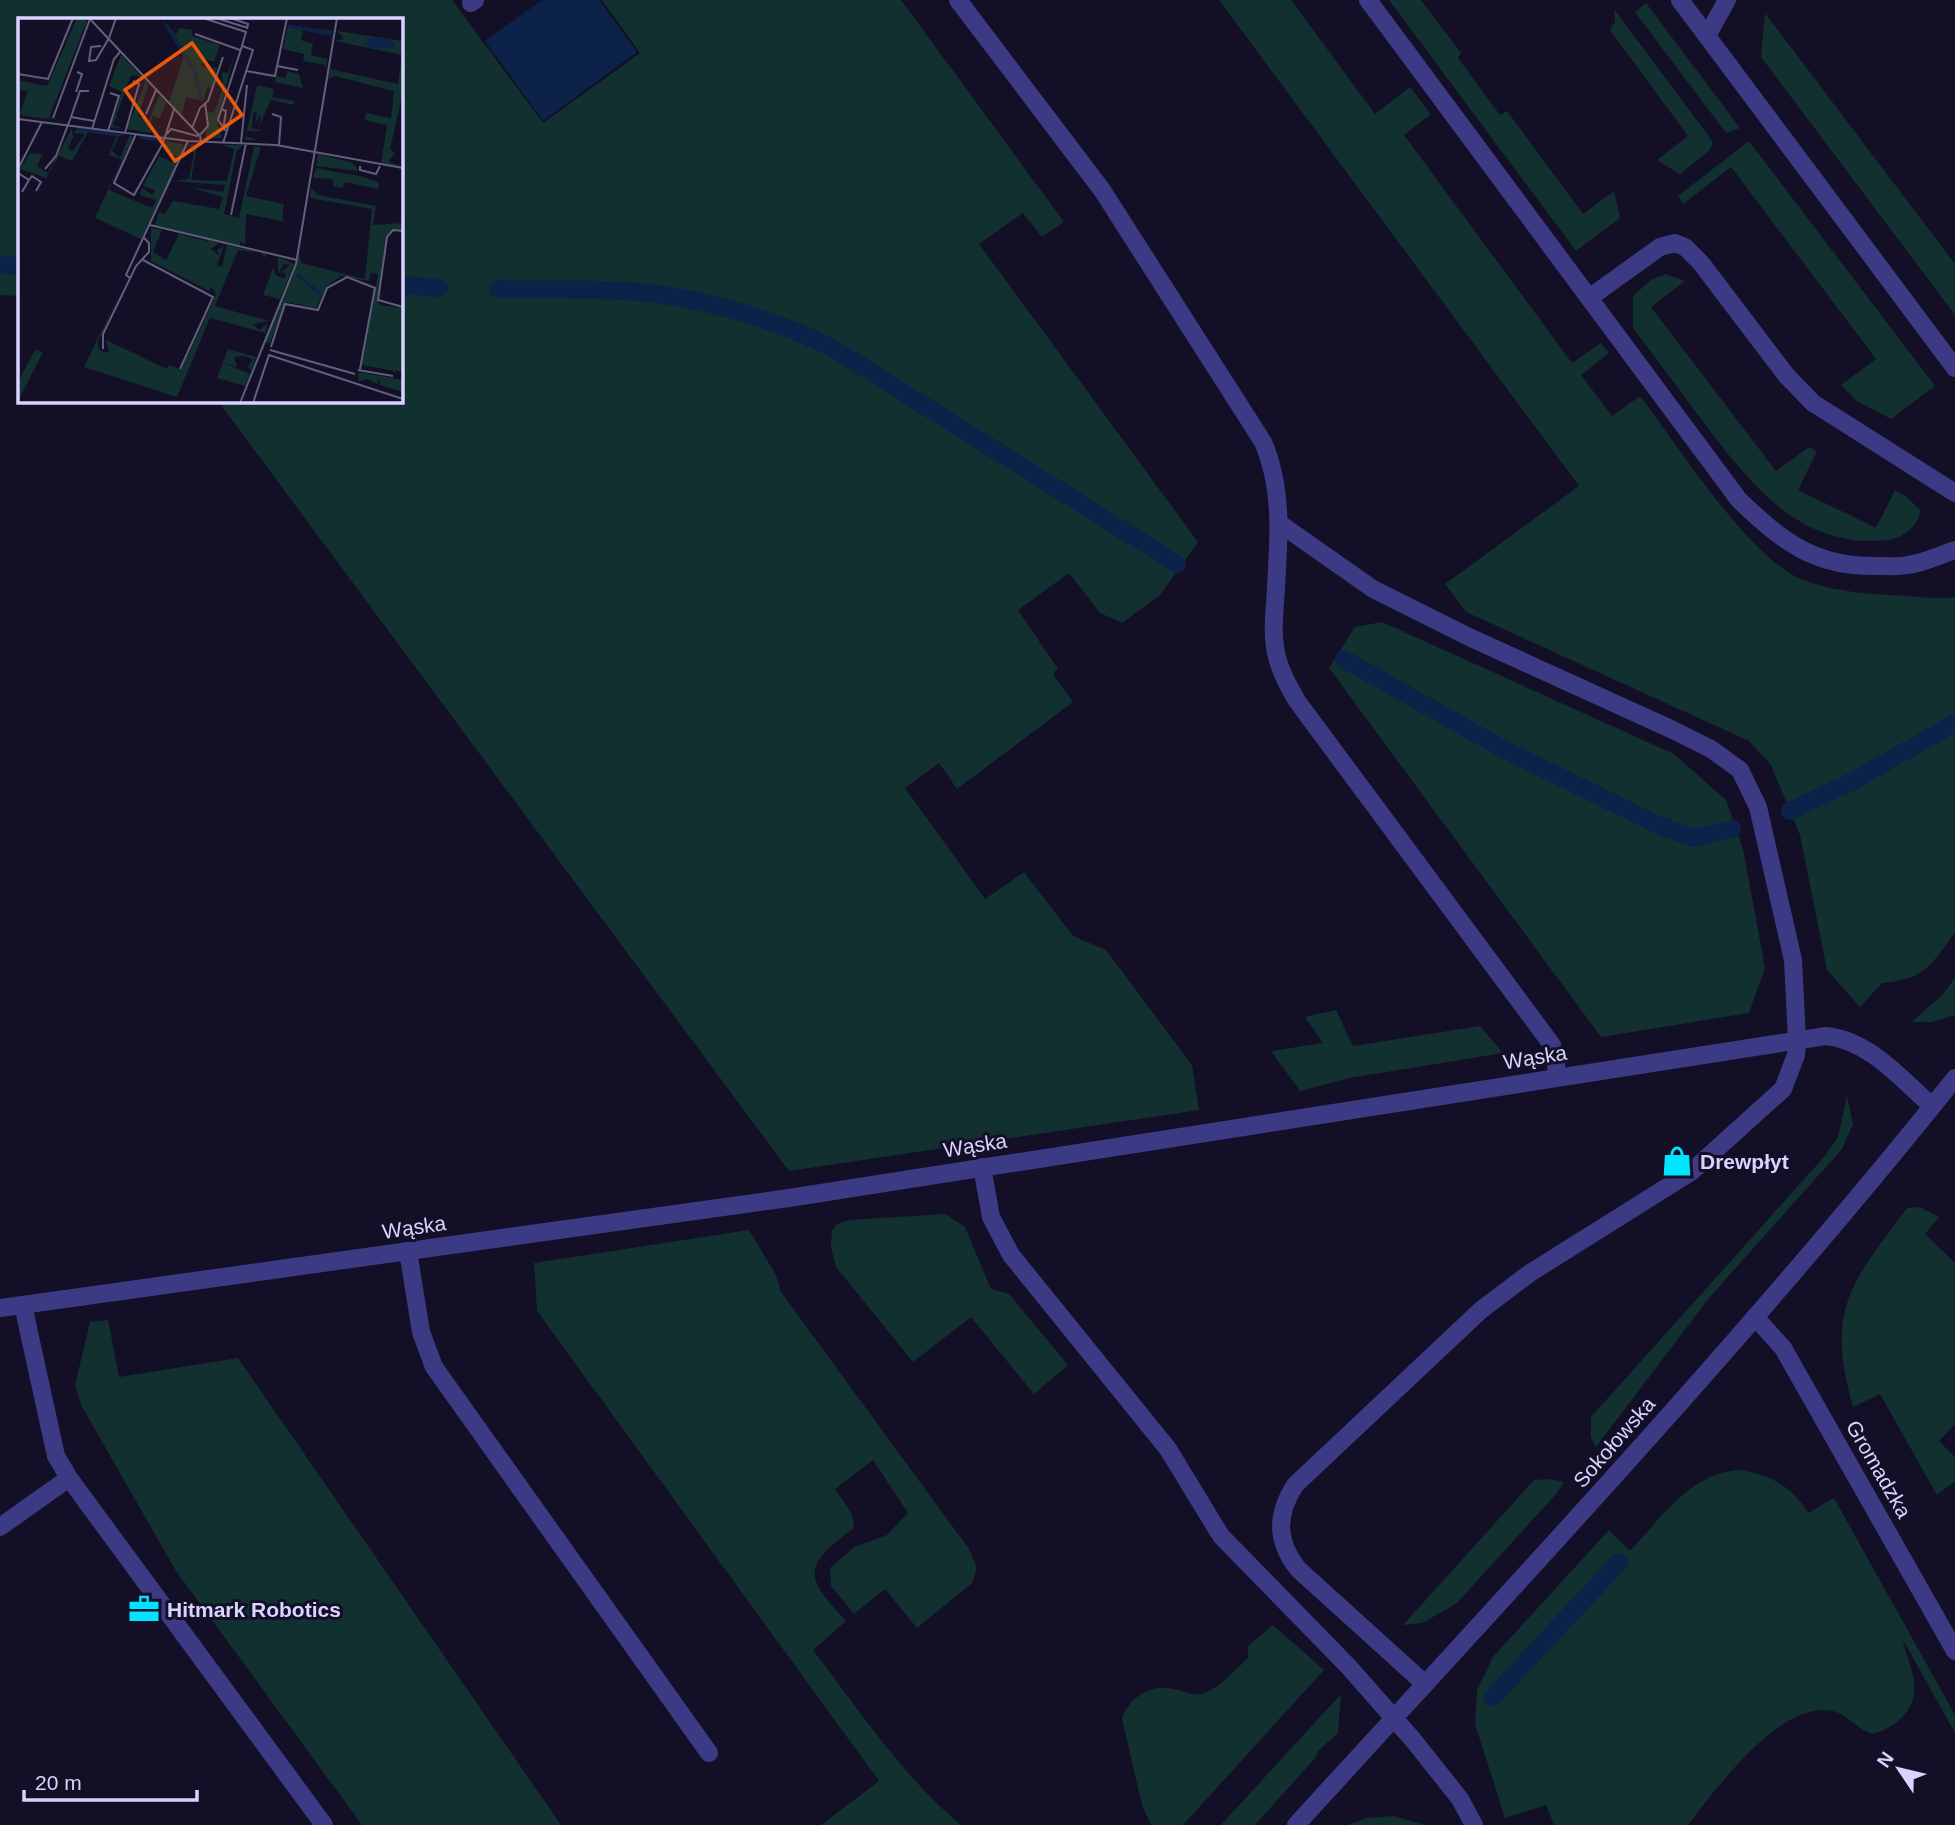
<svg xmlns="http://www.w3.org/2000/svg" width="1955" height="1825" viewBox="0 0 1955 1825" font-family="Helvetica,sans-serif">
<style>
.green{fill:#12302f}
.water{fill:#0c2248}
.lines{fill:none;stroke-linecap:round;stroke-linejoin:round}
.stream{stroke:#0c2248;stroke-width:18}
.minor{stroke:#3d3a85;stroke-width:18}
.labels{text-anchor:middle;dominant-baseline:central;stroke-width:6;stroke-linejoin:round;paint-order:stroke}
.street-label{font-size:21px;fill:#d9d4ff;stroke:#130f26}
.poi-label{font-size:21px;font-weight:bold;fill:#d9d4ff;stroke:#130f26;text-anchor:start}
.inset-river{fill:none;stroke:#0c2248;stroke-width:3.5}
.inset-road{fill:none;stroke:#625e7d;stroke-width:2}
.view{fill:#e8590c;fill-opacity:0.15;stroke:#e8590c;stroke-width:3.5}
.inset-edge{fill:none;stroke:#d9d4ff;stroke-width:3.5}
</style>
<rect width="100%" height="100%" fill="#130f26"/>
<g class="green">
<path d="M 0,0 L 452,0 L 543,123 L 640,53 L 602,0 L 901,0 L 1064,222 L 1042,237 L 1023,213 L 979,244 L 1198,542 L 1159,596 L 1122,623 L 1100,613 L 1069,573 L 1018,610 L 1058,669 L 1053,674 L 1073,702 L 957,789 L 939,763 L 905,788 L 985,899 L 1024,872 L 1073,936 L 1106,950 L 1192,1065 L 1199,1110 L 789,1171 L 218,401 L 401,401 L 401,19 L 19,19 L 19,296 L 0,295 Z"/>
<path d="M 1219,0 L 1291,0 L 1375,114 L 1410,87 L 1431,114 L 1404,135 L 1572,363 L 1601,343 L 1609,353 L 1581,375 L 1612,416 L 1640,396 C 1677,444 1748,557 1801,579 C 1828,590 1863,594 1891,595 C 1911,596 1935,600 1955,597 L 1955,932 C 1931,966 1925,979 1882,983 L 1860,1007 L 1827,970 L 1800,835 L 1771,765 L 1749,741 L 1466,612 L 1445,584 L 1579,486 Z"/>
<path d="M 1389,0 L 1421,0 L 1461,53 L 1458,58 L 1500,115 L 1507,111 L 1583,214 L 1614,191 L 1620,218 L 1576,251 Z"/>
<path d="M 1646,3 L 1740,128 L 1726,133 L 1635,12 Z"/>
<path d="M 1614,9 L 1713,142 L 1710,150 L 1680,174 L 1657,160 L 1688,136 L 1610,30 L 1615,22 Z"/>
<path d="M 1765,13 L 1955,264 L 1955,315 L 1761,57 Z"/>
<path d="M 1749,141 L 1935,386 L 1891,419 L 1857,401 L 1841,385 L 1876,359 L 1731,167 L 1683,204 L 1678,196 Z"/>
<path d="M 1666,274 L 1685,281 L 1651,307 L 1776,471 L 1809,447 L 1817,451 L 1798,490 L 1876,528 L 1895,490 L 1906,496 L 1920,510 C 1920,525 1903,538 1888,540 C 1799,550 1749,482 1701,419 C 1678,388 1656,358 1633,328 L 1633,296 L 1651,280 Z"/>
<path d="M 1382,622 L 1674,754 L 1726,800 L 1743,849 L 1765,968 L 1749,1013 L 1601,1037 L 1329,668 L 1355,627 Z"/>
<path d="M 1955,978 L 1955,1015 L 1932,1022 L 1912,1022 L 1943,994 Z"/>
<path d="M 1336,1010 L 1353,1046 L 1480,1026 L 1503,1053 L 1350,1078 L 1300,1091 L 1271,1051 L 1323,1043 L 1305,1017 Z"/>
<path d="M 1847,1096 L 1853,1124 L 1842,1149 L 1709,1298 L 1596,1447 L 1591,1437 L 1591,1417 L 1824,1157 L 1838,1137 Z"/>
<path d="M 1919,1207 L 1939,1217 L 1925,1234 L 1955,1263 L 1955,1424 L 1939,1441 L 1955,1457 L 1955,1481 L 1937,1495 L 1880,1394 L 1853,1407 C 1825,1308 1851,1284 1907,1208 Z"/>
<path d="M 945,1214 L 965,1227 L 991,1289 L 1009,1294 L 1068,1365 L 1034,1394 L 971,1317 L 913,1362 L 836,1267 L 831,1247 L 832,1231 L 836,1225 L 848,1220 Z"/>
<path d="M 749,1230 L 776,1275 L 781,1292 L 969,1549 L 977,1568 L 972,1583 L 917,1628 L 885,1589 L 854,1614 L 831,1586 L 830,1568 L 854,1547 L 887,1535 L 908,1513 L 873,1460 L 835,1489 L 852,1514 L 854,1528 C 803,1566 803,1575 846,1621 L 813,1650 C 859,1710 903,1777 961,1825 L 821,1825 L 879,1781 L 537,1311 L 534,1263 Z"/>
<path d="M 108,1320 L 119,1377 L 238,1358 L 561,1825 L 362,1825 L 176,1571 L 81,1405 L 75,1385 L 90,1322 Z"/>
<path d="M 1740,1470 C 1769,1474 1793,1487 1808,1513 L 1834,1498 L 1955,1715 L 1955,1733 L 1903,1640 C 1905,1654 1913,1668 1914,1683 C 1918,1708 1895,1729 1872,1734 C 1857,1729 1849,1716 1836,1712 C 1784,1695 1715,1790 1688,1825 L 1554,1825 L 1546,1805 L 1505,1818 L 1475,1724 L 1477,1690 L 1493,1657 L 1609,1530 L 1630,1551 C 1661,1518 1691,1472 1740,1470 Z"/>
<path d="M 1550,1479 L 1564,1482 L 1557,1493 L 1456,1604 L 1422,1623 L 1403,1625 L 1534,1480 Z"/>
<path d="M 1273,1625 L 1324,1670 L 1183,1825 L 1151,1825 L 1142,1805 L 1122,1719 C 1128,1698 1151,1683 1173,1689 C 1185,1691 1193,1697 1205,1693 C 1220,1687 1236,1669 1248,1658 L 1248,1646 Z"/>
<path d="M 1341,1694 L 1338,1733 L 1318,1751 L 1316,1757 L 1255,1825 L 1221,1825 Z"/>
<path d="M 1393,1816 L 1426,1825 L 1348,1825 L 1366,1818 Z"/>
</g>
<path class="water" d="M 542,0 L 599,0 L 637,52 L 543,121 L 485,41 Z"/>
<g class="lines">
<g class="stream">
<path d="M 0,265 L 19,266"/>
<path d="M 401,285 L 439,288"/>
<path d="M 498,289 C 548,290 599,288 648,293 C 711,300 774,320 831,347 L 1177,564"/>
<path d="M 1344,659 L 1505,750 L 1654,823 L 1693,838 L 1732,829"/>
<path d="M 1844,786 L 1955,723"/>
<path d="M 1790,811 L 1838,788"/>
<path d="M 1493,1697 L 1619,1562"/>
</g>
<g class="minor">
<path d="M 958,0 L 1102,190 L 1263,442 C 1283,488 1279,537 1276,586 C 1275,610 1271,634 1277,657 C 1281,673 1289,687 1297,701 L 1552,1045 L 1558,1076"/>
<path d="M 1368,0 L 1739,500 C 1782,541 1814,567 1876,566 C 1886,566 1898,567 1908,565 C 1924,563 1940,555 1955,550"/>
<path d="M 1680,0 L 1955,368"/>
<path d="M 471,3 L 475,0"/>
<path d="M 1707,36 L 1727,0"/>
<path d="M 1589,298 L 1660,247 L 1675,243 L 1685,247 L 1701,263 L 1786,375 L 1813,403 L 1955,493"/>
<path d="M 1279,523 L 1373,589 L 1469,637 L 1673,730 L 1711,749 L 1740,770 L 1758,807 L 1793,960 L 1797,1039 L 1796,1055 L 1783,1089 L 1691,1172 L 1530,1273 L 1481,1310 L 1295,1485 C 1276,1515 1276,1541 1298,1569 L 1425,1684"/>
<path d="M 982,1167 L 991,1217 L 1011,1255 L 1168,1449 L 1221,1536 L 1348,1666 L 1414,1741 L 1460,1799 L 1474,1825"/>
<path d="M 408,1251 L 421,1332 L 434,1367 L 709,1753"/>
<path d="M 23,1305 L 56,1456 L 69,1478"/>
<path d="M 0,1308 L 789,1198 L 1826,1036 C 1869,1040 1901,1079 1932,1106"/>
<path d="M 1755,1317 L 1783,1348 L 1955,1651"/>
<path d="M 0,1527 L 69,1478 L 324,1825"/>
<path d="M 1296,1825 C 1520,1580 1748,1337 1955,1078"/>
</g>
</g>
<defs>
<g id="shop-bare" transform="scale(2.415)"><path d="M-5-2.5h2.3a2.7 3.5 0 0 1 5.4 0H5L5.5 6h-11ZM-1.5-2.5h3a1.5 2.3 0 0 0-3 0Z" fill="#00e5ff" stroke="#130f26" stroke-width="2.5" paint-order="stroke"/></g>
<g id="office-bare" transform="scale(2.415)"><path d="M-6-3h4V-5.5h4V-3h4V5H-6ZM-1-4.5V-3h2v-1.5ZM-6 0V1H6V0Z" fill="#00e5ff" stroke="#130f26" stroke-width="2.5" paint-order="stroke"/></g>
</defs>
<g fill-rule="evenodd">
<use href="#shop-bare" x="1677" y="1161"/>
<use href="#office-bare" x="144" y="1609"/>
</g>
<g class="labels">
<g class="street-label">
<text transform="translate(1535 1057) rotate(-9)">Wąska</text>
<text transform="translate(975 1145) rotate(-9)">Wąska</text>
<text transform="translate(414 1227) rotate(-8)">Wąska</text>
<text transform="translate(1614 1442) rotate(-49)">Sokołowska</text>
<text transform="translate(1879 1469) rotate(60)">Gromadzka</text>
</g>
<g class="poi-label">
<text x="1700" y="1161">Drewpłyt</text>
<text x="167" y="1609">Hitmark Robotics</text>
</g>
</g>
<g transform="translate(18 18)">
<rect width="385" height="385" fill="#130f26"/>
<path d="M 59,0 L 69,3 L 31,100 L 47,103 L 1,97 L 10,73 L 0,72 L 0,62 L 29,68 ZM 144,0 L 158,17 L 161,10 L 174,12 L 174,18 L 202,27 L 196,44 L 186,41 L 183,48 L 199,50 L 193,70 L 190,68 L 185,83 L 168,79 L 164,97 L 151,84 L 166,38 ZM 270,7 L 314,13 L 313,24 L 313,15 L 285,11 L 283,22 L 295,26 L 293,37 L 309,41 L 308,52 L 307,47 L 285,43 L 286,36 L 265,31 ZM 319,13 L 385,23 L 385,74 L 372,131 L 377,135 L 370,144 L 385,148 L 363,146 L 369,107 L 347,102 L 348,95 L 373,100 L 376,73 L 317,58 L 310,61 L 312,51 L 380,66 L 384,37 L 317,23 L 326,21 ZM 217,33 L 199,104 L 204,120 L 188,120 L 189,93 L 196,95 L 205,69 L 204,54 L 210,55 ZM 103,37 L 124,59 L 113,57 L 109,68 L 98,99 L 102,101 L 98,100 L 95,107 L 106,111 L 92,109 L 104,74 L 91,68 ZM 269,53 L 281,56 L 285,70 L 257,64 L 258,58 L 268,60 ZM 128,62 L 130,69 L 120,98 L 131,103 L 141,77 L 148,84 L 142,100 L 134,98 L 133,115 L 109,111 ZM 239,67 L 256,71 L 254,79 L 276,83 L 276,87 L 253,82 L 241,108 L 243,96 L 237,106 L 239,95 L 235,94 L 234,110 L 246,113 L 229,113 L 228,118 L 239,122 L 227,122 ZM 54,110 L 55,120 L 50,130 L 55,133 L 67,116 L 56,115 L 58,111 L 109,117 L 101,118 L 94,133 L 102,140 L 112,117 L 115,119 L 91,172 L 134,190 L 138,182 L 121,177 L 124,170 L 135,177 L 137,172 L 125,168 L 141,138 L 158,146 L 161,139 L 147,133 L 148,123 L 164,126 L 166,131 L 123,221 L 77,200 L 104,142 L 91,137 L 99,117 L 70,114 L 54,143 L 41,138 L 28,160 L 2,151 L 12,135 L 24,136 L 32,119 L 19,148 L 30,155 ZM 174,126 L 179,127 L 173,162 L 209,163 L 216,131 L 203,127 L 226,127 L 219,132 L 206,196 L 221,200 L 236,129 L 229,128 L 243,129 L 228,178 L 266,186 L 264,201 L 268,204 L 228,196 L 227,227 L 222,223 L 222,228 L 137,207 L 141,194 L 147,196 L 155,183 L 201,191 L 205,179 L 171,169 L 205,174 L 207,167 L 156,163 L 171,161 L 176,134 L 169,134 ZM 300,136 L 335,145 L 341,153 L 298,148 ZM 298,150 L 346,159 L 361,165 L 360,171 L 327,164 L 324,170 L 315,168 L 315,161 L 295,160 ZM 293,170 L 300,177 L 358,188 L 355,207 L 385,205 L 384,212 L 373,212 L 368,219 L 359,282 L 362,287 L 385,290 L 385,353 L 377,353 L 379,357 L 376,353 L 344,347 L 360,256 L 353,255 L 351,263 L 323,258 L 308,269 L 298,290 L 268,284 L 252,325 L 247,324 L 282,236 L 283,245 L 347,261 L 354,191 L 292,180 ZM 133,210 L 144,212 L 135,234 L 148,242 L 161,216 L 188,223 L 187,227 L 190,222 L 201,225 L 193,231 L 201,237 L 199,232 L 206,228 L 199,247 L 204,249 L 209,227 L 248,236 L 247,240 L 243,235 L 220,232 L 197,288 L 251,303 L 235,306 L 241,312 L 250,305 L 247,315 L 192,300 L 159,379 L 66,349 L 109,260 L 80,323 L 81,332 L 91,335 L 88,322 L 149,351 L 151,347 L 163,352 L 198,277 L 194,269 L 191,273 L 133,243 ZM 260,239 L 276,246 L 262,281 L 245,277 L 255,250 L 258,257 L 266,261 L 268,256 L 263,254 L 272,247 L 266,246 L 260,256 ZM 210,331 L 238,339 L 233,353 L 230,349 L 235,341 L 226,338 L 216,339 L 219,349 L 206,345 L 232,356 L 227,368 L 199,360 ZM 17,332 L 25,334 L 0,383 L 0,364 ZM 341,354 L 385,362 L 385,374 L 362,367 L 361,360 L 359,366 L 349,361 L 340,364 Z" fill="#12302f"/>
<path d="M 352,20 L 371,21 L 378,29 L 355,30 L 347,26 Z" fill="#0c2248"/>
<path class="inset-river" d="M 149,8 L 174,49M 270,8 L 314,16M 176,51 L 183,83M 59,111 L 100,117M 121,119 L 142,122M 279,256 L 302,276"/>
<path class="inset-road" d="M 71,0 L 182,118 L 183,124M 185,0 L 228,14 L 224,28 L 235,32 L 205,125M 198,0 L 230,10M 212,0 L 230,6 L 229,11M 177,16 L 222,32M 83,28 L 73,29 L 71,43 L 78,42 L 91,20 L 98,0M 259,48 L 280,52M 228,53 L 257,58 L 269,0M 0,56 L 30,61 L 55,0M 71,73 L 62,73 L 53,99 L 76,103M 58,74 L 64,56 L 59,54M 203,91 L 208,93 L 205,112M 128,96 L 138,72M 254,96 L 263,99 L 261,127M 35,100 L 72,1M 0,101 L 170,123 L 258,127 L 385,150M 174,110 L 182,90 L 190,83 L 205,39M 74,111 L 96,41 L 102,34M 90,113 L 101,78 L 92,75M 208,113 L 200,102 L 224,28M 107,115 L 121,66 L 115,63M 118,116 L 96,165 L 116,177 L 145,125 L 156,91M 149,116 L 153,111 L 179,118 L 184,115 L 190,108 L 187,85M 223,125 L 229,67M 342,148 L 342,152 L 358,156 L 362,148M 0,151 L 24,104M 27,151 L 38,138 L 53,99M 0,155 L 11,162 L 4,174M 11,162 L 14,158 L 23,164 L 18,173M 213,197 L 228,125M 132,207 L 279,242M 385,213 L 375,212 L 369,219 L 360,282 L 385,289M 125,242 L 195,279 L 162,351M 112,260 L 108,257 L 170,123M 253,329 L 267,286 L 300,292 L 309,270 L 329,259 L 357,270 L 342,351M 85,331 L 85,316 L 118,248 L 131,234 L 131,225 L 126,220M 252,332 L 337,356M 340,352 L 375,358M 222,385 L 278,246 L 319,0M 235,385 L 251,337 L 385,381"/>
<path class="view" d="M 174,25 L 224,97 L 157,143 L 107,72 Z"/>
<rect width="385" height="385" class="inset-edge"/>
</g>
<g transform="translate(1899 1769) rotate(305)" stroke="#130f26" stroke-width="5" paint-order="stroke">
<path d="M0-5L12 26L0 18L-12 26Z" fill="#d9d4ff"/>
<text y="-10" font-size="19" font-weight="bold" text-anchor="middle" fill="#d9d4ff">N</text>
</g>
<path d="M24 1790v10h173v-10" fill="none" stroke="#d9d4ff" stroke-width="3.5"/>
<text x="35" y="1790" font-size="21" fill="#d9d4ff" stroke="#130f26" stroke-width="5" paint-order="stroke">20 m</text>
</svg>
